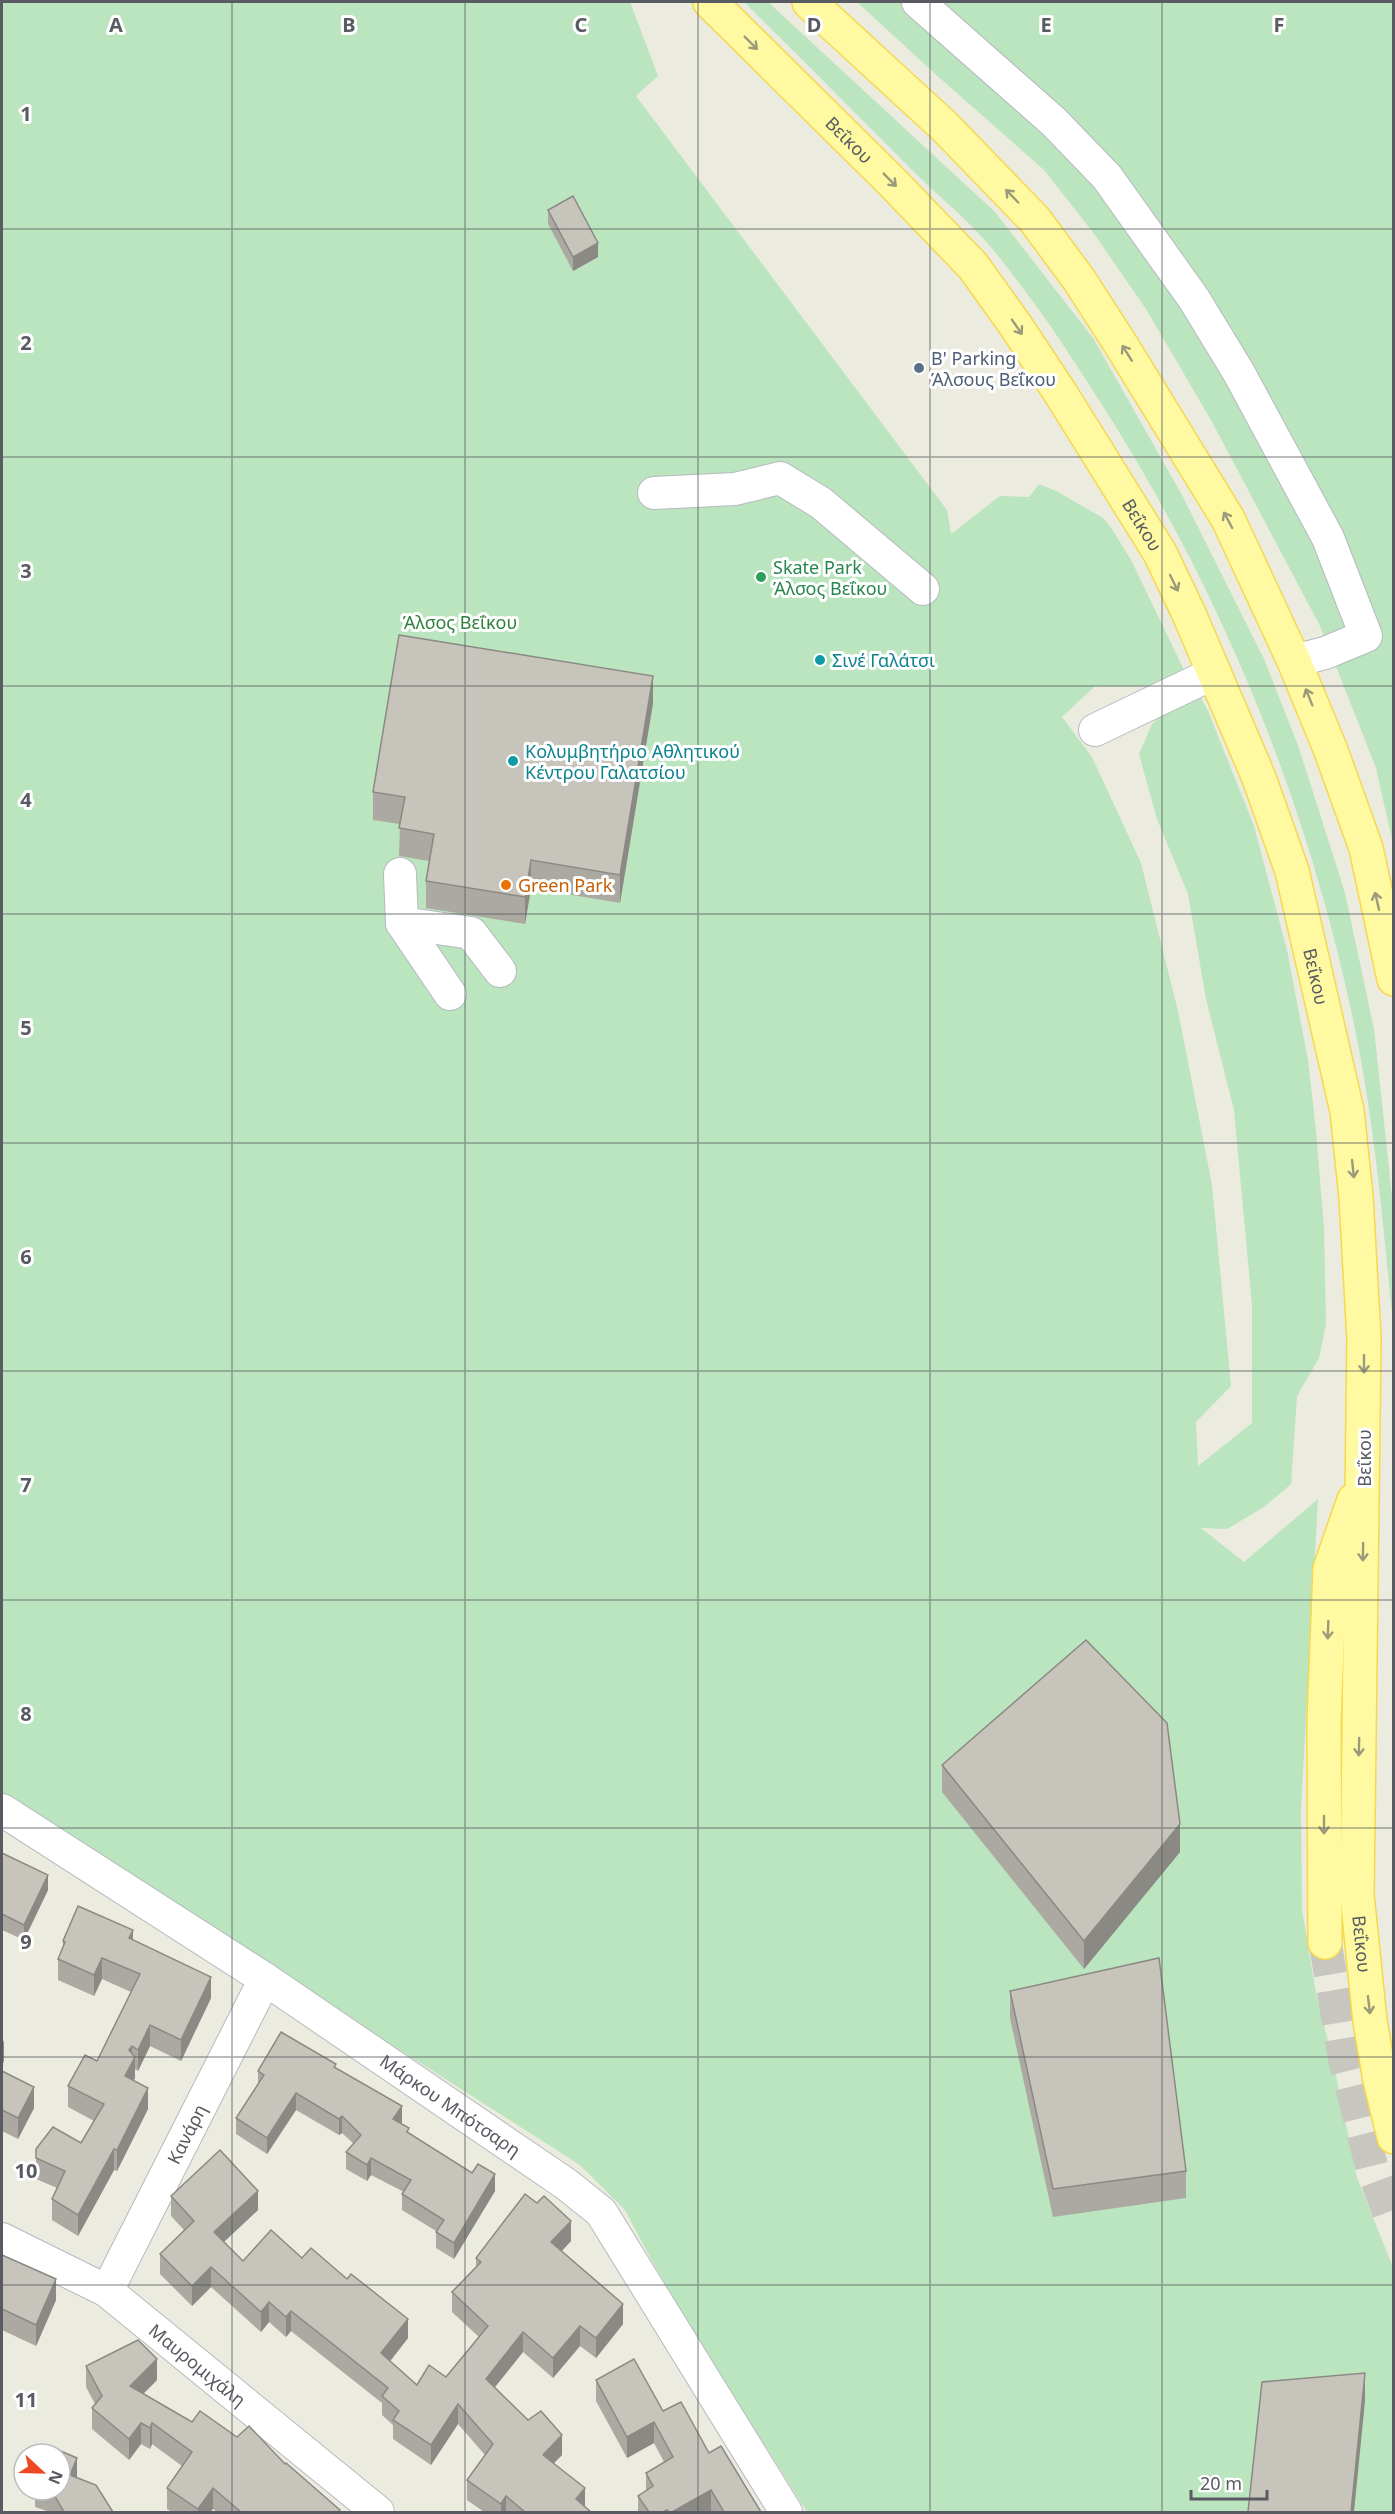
<svg xmlns="http://www.w3.org/2000/svg" width="1395" height="2514" viewBox="0 0 1395 2514" font-family="'Noto Sans',sans-serif">
<style>
.green{fill:#bae5be}
.lines{fill:none;stroke-linecap:round;stroke-linejoin:round}
.major-tunnel{stroke:#c7c7c0;stroke-width:33;stroke-dasharray:33 16;stroke-linecap:butt}
.minor-casing{stroke:#b7b9bf;stroke-width:34}
.major-casing{stroke:#f6d84e;stroke-width:36}
.minor{stroke:#fff;stroke-width:32}
.major{stroke:#fffaa1;stroke-width:33}
.wall{fill:#aba9a2}
.shaded-wall{fill:#8b8984}
.building{fill:#c7c4bc;stroke:#8b8984;stroke-width:1.5}
.oneway{stroke:#9b9b7b}
.grid{fill:none;stroke:#585b61;stroke-width:1.5;stroke-opacity:0.55}
.service-dot{fill:#5c6f8a;stroke:#fff;stroke-width:2}
.leisure-dot{fill:#2e9e5b;stroke:#fff;stroke-width:2}
.culture-dot{fill:#0f9aa8;stroke:#fff;stroke-width:2}
.food-dot{fill:#e8710a;stroke:#fff;stroke-width:2}
.labels{text-anchor:middle;dominant-baseline:central;stroke-width:6;stroke-linejoin:round;paint-order:stroke}
.street-label{font-size:18px;fill:#585b61;stroke:#fff}
.service-label{font-size:18px;fill:#4e5e75;stroke:#fff;text-anchor:start}
.leisure-label{font-size:18px;fill:#27864d;stroke:#fff;text-anchor:start}
.park-label{font-size:18px;fill:#30813c;stroke:#fff}
.culture-label{font-size:18px;fill:#0d838f;stroke:#fff;text-anchor:start}
.food-label{font-size:18px;fill:#c56008;stroke:#fff;text-anchor:start}
.grid-label{font-size:20px;text-anchor:middle;font-weight:bold;fill:#585b61;stroke:#fff;stroke-width:6;stroke-linejoin:round;paint-order:stroke}
</style>
<rect width="100%" height="100%" fill="#ecebdf"/>
<g class="green">
<path d="M 2,2 L 630,2 L 658,76 L 636,96 L 947,510 L 951,534 L 1000,496 L 1029,497 L 1039,484 L 1058,492 L 1103,518 L 1112,529 L 1131,560 L 1186,674 C 1157,689 1127,687 1095,686 L 1062,717 L 1092,757 L 1141,863 L 1178,1011 L 1212,1185 L 1231,1386 L 1196,1422 L 1198,1466 L 1252,1423 L 1252,1305 L 1234,1110 L 1206,999 L 1188,894 L 1157,819 L 1139,754 L 1152,724 L 1180,697 L 1200,696 L 1208,711 L 1254,826 L 1287,950 L 1308,1060 L 1316,1131 L 1324,1228 L 1326,1324 L 1319,1358 L 1297,1396 L 1291,1484 L 1264,1507 L 1227,1529 L 1201,1528 L 1244,1562 L 1318,1499 L 1301,1809 L 1302,1910 L 1316,1993 L 1334,2066 L 1357,2178 L 1393,2267 L 1393,2512 L 807,2512 L 697,2338 L 651,2259 L 625,2210 L 580,2165 L 2,1796 Z"/>
<path d="M 744,2 L 768,2 L 995,212 L 1093,338 L 1182,495 L 1264,659 L 1299,748 L 1345,893 L 1374,1029 L 1393,1206 L 1393,1324 C 1383,1225 1375,1126 1355,1029 C 1310,809 1226,601 1106,411 C 1077,366 1049,321 1016,279 C 1004,263 991,246 977,232 C 958,211 936,194 916,174 C 859,117 802,59 744,2 Z"/>
<path d="M 857,2 L 1393,2 L 1393,844 L 1376,768 L 1320,626 L 1211,420 L 1146,309 L 1095,235 L 1044,170 L 933,72 Z"/>
</g>
<g class="lines">
<path class="major-tunnel" d="M 1325,1942 L 1345,2061 L 1372,2168 L 1394,2226"/>
<g class="minor-casing">
<g id="minor">
<path d="M 918,2 L 1054,122 L 1107,177 L 1194,299 L 1239,373 L 1328,538 L 1366,636 L 1325,653 L 1294,661"/>
<path d="M 654,493 L 735,489 L 780,478 L 821,503 L 923,589"/>
<path d="M 1095,730 L 1214,673"/>
<path d="M 400,874 L 402,923 L 471,933 L 500,971"/>
<path d="M 402,923 L 450,994"/>
<path id="s1" d="M 2,1810 L 265,1979 L 566,2184 L 601,2212 L 786,2512"/>
<path id="s2" d="M 2,2239 L 107,2291 L 378,2512"/>
<path id="s3" d="M 107,2291 L 265,1979"/>
</g>
</g>
<g class="major-casing">
<g id="major">
<path id="s4" d="M 710,2 L 892,182 L 973,266 L 1016,326 L 1061,394 L 1160,553 L 1189,614 L 1259,778 L 1292,871 L 1347,1111 L 1356,1197 L 1364,1339 L 1357,1895 L 1370,2021 L 1380,2080 L 1394,2137"/>
<path d="M 809,2 L 945,127 L 1035,220 L 1080,281 L 1123,348 L 1228,519 L 1294,661 L 1331,751 L 1366,848 L 1394,979"/>
<path d="M 1325,1942 L 1324,1722 L 1330,1569 L 1354,1500"/>
</g>
</g>
<use href="#minor" class="minor"/>
<use href="#major" class="major"/>
</g>
<g class="wall">
<path d="M 548,210 L 598,257 L 573,271 L 548,224 Z"/>
<path d="M 653,703 L 620,903 L 531,888 L 525,924 L 426,908 L 426,881 L 429,861 L 399,856 L 400,824 L 373,820 L 373,792 Z"/>
<path d="M 942,1765 L 1180,1852 L 1084,1969 L 942,1792 Z"/>
<path d="M 2,1853 L 48,1890 L 24,1940 L 2,1930 Z"/>
<path d="M 133,1940 L 211,1998 L 181,2061 L 150,2046 L 138,2071 L 135,2069 L 135,2078 L 134,2080 L 148,2109 L 117,2171 L 114,2170 L 78,2236 L 52,2220 L 52,2199 L 57,2188 L 36,2179 L 36,2149 L 81,2143 L 94,2121 L 68,2107 L 68,2086 L 97,2061 L 131,1992 L 102,1979 L 94,1996 L 58,1980 L 58,1959 L 63,1949 L 63,1941 Z"/>
<path d="M 1010,1991 L 1186,2171 L 1186,2198 L 1053,2217 L 1010,2018 Z"/>
<path d="M 336,2068 L 402,2122 L 401,2123 L 409,2133 L 495,2191 L 454,2259 L 436,2248 L 436,2231 L 402,2210 L 402,2194 L 404,2192 L 371,2175 L 367,2181 L 346,2169 L 346,2152 L 354,2144 L 342,2133 L 339,2135 L 296,2110 L 267,2154 L 236,2134 L 236,2118 L 258,2084 L 258,2071 Z"/>
<path d="M 2,2071 L 34,2108 L 18,2139 L 2,2131 Z"/>
<path d="M 171,2196 L 258,2210 L 224,2242 L 243,2261 L 302,2258 L 408,2338 L 390,2361 L 417,2385 L 446,2377 L 479,2337 L 452,2312 L 452,2292 L 476,2268 L 476,2258 L 571,2241 L 562,2251 L 623,2324 L 596,2358 L 580,2346 L 553,2378 L 523,2352 L 495,2387 L 562,2455 L 554,2463 L 585,2507 L 591,2512 L 484,2512 L 467,2500 L 467,2480 L 485,2455 L 458,2424 L 431,2465 L 393,2439 L 393,2425 L 382,2415 L 382,2403 L 291,2331 L 286,2337 L 269,2322 L 261,2332 L 211,2287 L 192,2306 L 160,2274 L 160,2254 L 184,2230 L 171,2216 Z"/>
<path d="M 2,2255 L 56,2300 L 36,2346 L 2,2330 Z"/>
<path d="M 86,2366 L 157,2380 L 143,2394 L 192,2422 L 237,2437 L 285,2464 L 340,2512 L 217,2512 L 213,2509 L 210,2512 L 172,2512 L 167,2509 L 167,2488 L 182,2466 L 152,2444 L 150,2449 L 141,2444 L 129,2460 L 92,2429 L 92,2408 L 95,2404 L 86,2387 Z"/>
<path d="M 596,2380 L 663,2411 L 709,2453 L 761,2512 L 712,2512 L 711,2511 L 708,2512 L 638,2512 L 638,2496 L 646,2491 L 646,2473 L 664,2462 L 654,2443 L 627,2458 L 596,2401 Z"/>
<path d="M 77,2478 L 113,2512 L 50,2512 L 35,2507 L 35,2490 L 60,2490 Z"/>
</g>
<g class="shaded-wall">
<path d="M 598,243 L 598,257 L 573,271 L 573,257 Z"/>
<path d="M 653,676 L 653,703 L 620,903 L 620,875 Z"/>
<path d="M 531,860 L 531,888 L 525,924 L 525,897 Z"/>
<path d="M 1180,1824 L 1180,1852 L 1084,1969 L 1084,1941 Z"/>
<path d="M 48,1875 L 48,1890 L 24,1940 L 24,1925 Z"/>
<path d="M 133,1930 L 133,1951 L 129,1938 Z"/>
<path d="M 102,1958 L 102,1979 L 94,1996 L 94,1975 Z"/>
<path d="M 211,1977 L 211,1998 L 181,2061 L 181,2040 Z"/>
<path d="M 150,2025 L 150,2046 L 138,2071 L 138,2050 Z"/>
<path d="M 4,2040 L 4,2061 L 2,2066 L 2,2045 Z"/>
<path d="M 132,2046 L 132,2062 L 135,2057 L 135,2078 L 125,2097 L 125,2076 L 129,2050 Z"/>
<path d="M 34,2087 L 34,2108 L 18,2139 L 18,2118 Z"/>
<path d="M 148,2088 L 148,2109 L 117,2171 L 117,2150 Z"/>
<path d="M 296,2093 L 296,2110 L 267,2154 L 267,2138 Z"/>
<path d="M 402,2106 L 402,2122 L 393,2136 L 393,2119 Z"/>
<path d="M 342,2116 L 342,2133 L 339,2135 L 339,2119 Z"/>
<path d="M 114,2149 L 114,2170 L 78,2236 L 78,2215 Z"/>
<path d="M 371,2158 L 371,2175 L 367,2181 L 367,2165 Z"/>
<path d="M 495,2174 L 495,2191 L 454,2259 L 454,2243 Z"/>
<path d="M 258,2191 L 258,2210 L 214,2251 L 214,2232 Z"/>
<path d="M 571,2221 L 571,2241 L 551,2262 L 551,2242 Z"/>
<path d="M 211,2267 L 211,2287 L 192,2306 L 192,2286 Z"/>
<path d="M 56,2279 L 56,2300 L 36,2346 L 36,2325 Z"/>
<path d="M 269,2302 L 269,2322 L 261,2332 L 261,2312 Z"/>
<path d="M 623,2304 L 623,2324 L 596,2358 L 596,2338 Z"/>
<path d="M 291,2311 L 291,2331 L 286,2337 L 286,2317 Z"/>
<path d="M 408,2319 L 408,2338 L 381,2373 L 381,2353 Z"/>
<path d="M 580,2326 L 580,2346 L 553,2378 L 553,2358 Z"/>
<path d="M 523,2332 L 523,2352 L 486,2398 L 486,2379 Z"/>
<path d="M 157,2359 L 157,2380 L 130,2407 L 130,2386 Z"/>
<path d="M 1365,2373 L 1365,2401 L 1354,2512 L 1351,2512 Z"/>
<path d="M 458,2404 L 458,2424 L 431,2465 L 431,2445 Z"/>
<path d="M 654,2422 L 654,2443 L 627,2458 L 627,2437 Z"/>
<path d="M 141,2423 L 141,2444 L 129,2460 L 129,2439 Z"/>
<path d="M 152,2423 L 152,2444 L 150,2449 L 150,2428 Z"/>
<path d="M 562,2435 L 562,2455 L 543,2474 L 543,2455 Z"/>
<path d="M 77,2458 L 77,2479 L 70,2475 Z"/>
<path d="M 213,2488 L 213,2509 L 210,2512 L 198,2512 L 198,2509 Z"/>
<path d="M 585,2488 L 585,2508 L 576,2499 Z"/>
<path d="M 711,2490 L 711,2511 L 708,2512 L 672,2512 Z"/>
<path d="M 506,2496 L 506,2512 L 501,2512 L 501,2504 Z"/>
</g>
<g class="building">
<path d="M 573,196 L 598,243 L 573,257 L 548,210 Z"/>
<path d="M 399,635 L 653,676 L 620,875 L 531,860 L 525,897 L 426,881 L 434,834 L 399,828 L 405,797 L 373,792 Z"/>
<path d="M 1086,1640 L 1167,1723 L 1180,1824 L 1084,1941 L 942,1765 Z"/>
<path d="M 2,1853 L 48,1875 L 24,1925 L 2,1914 Z"/>
<path d="M 78,1906 L 133,1930 L 129,1938 L 211,1977 L 181,2040 L 150,2025 L 138,2050 L 132,2046 L 129,2050 L 135,2057 L 125,2076 L 148,2088 L 117,2150 L 114,2149 L 78,2215 L 52,2199 L 65,2171 L 36,2158 L 36,2149 L 53,2127 L 81,2143 L 104,2104 L 68,2086 L 85,2055 L 97,2061 L 140,1974 L 102,1958 L 94,1975 L 58,1959 L 65,1942 L 63,1941 Z"/>
<path d="M 1159,1958 L 1186,2171 L 1053,2189 L 1010,1991 Z"/>
<path d="M 281,2032 L 336,2064 L 334,2067 L 402,2106 L 393,2119 L 409,2128 L 407,2132 L 472,2173 L 478,2164 L 495,2174 L 454,2243 L 436,2232 L 444,2220 L 402,2194 L 411,2180 L 371,2158 L 367,2165 L 346,2152 L 361,2135 L 342,2116 L 339,2119 L 296,2093 L 267,2138 L 236,2118 L 264,2075 L 258,2071 Z"/>
<path d="M 2,2071 L 34,2087 L 18,2118 L 2,2110 Z"/>
<path d="M 220,2150 L 258,2191 L 214,2232 L 243,2261 L 271,2230 L 302,2258 L 311,2248 L 347,2279 L 351,2274 L 408,2319 L 381,2353 L 417,2385 L 429,2365 L 446,2377 L 488,2326 L 452,2292 L 481,2262 L 476,2258 L 525,2194 L 537,2203 L 544,2196 L 571,2221 L 551,2242 L 623,2304 L 596,2338 L 580,2326 L 553,2358 L 523,2332 L 486,2379 L 528,2420 L 541,2411 L 562,2435 L 543,2455 L 585,2488 L 576,2499 L 591,2512 L 525,2512 L 506,2496 L 501,2504 L 467,2480 L 493,2444 L 458,2404 L 431,2445 L 393,2420 L 399,2411 L 382,2396 L 388,2388 L 291,2311 L 286,2317 L 269,2302 L 261,2312 L 211,2267 L 192,2286 L 160,2254 L 194,2221 L 171,2196 Z"/>
<path d="M 2,2255 L 56,2279 L 36,2325 L 2,2309 Z"/>
<path d="M 138,2340 L 157,2359 L 130,2386 L 192,2422 L 200,2411 L 237,2437 L 249,2426 L 285,2464 L 286,2463 L 340,2510 L 338,2512 L 241,2512 L 213,2488 L 198,2509 L 167,2488 L 192,2452 L 152,2423 L 150,2428 L 141,2423 L 129,2439 L 92,2408 L 102,2396 L 86,2366 Z"/>
<path d="M 634,2359 L 663,2411 L 681,2402 L 709,2453 L 721,2446 L 761,2512 L 724,2512 L 711,2490 L 672,2512 L 669,2512 L 667,2510 L 663,2512 L 649,2512 L 638,2496 L 653,2486 L 646,2473 L 673,2457 L 654,2422 L 627,2437 L 596,2380 Z"/>
<path d="M 1365,2373 L 1351,2512 L 1248,2512 L 1262,2382 Z"/>
<path d="M 51,2447 L 77,2458 L 70,2475 L 96,2485 L 113,2512 L 64,2512 L 53,2493 L 46,2490 L 60,2490 L 60,2454 L 48,2454 Z"/>
</g>
<defs><path id="oneway-shaft" d="M-6 0H5M1.5-3L5.5 0L1.5 3" fill="none" stroke-width="1.6" stroke-linecap="round" stroke-linejoin="round" transform="scale(1.5)"/></defs>
<g class="oneway">
<use href="#oneway-shaft" transform="translate(751 43) rotate(45)"/>
<use href="#oneway-shaft" transform="translate(890 180) rotate(45)"/>
<use href="#oneway-shaft" transform="translate(1012 196) rotate(-134)"/>
<use href="#oneway-shaft" transform="translate(1017 327) rotate(55)"/>
<use href="#oneway-shaft" transform="translate(1127 353) rotate(-122)"/>
<use href="#oneway-shaft" transform="translate(1228 520) rotate(-118)"/>
<use href="#oneway-shaft" transform="translate(1174 583) rotate(64)"/>
<use href="#oneway-shaft" transform="translate(1309 697) rotate(-112)"/>
<use href="#oneway-shaft" transform="translate(1377 901) rotate(-103)"/>
<use href="#oneway-shaft" transform="translate(1353 1169) rotate(84)"/>
<use href="#oneway-shaft" transform="translate(1364 1364) rotate(90)"/>
<use href="#oneway-shaft" transform="translate(1363 1552) rotate(91)"/>
<use href="#oneway-shaft" transform="translate(1328 1630) rotate(92)"/>
<use href="#oneway-shaft" transform="translate(1359 1747) rotate(91)"/>
<use href="#oneway-shaft" transform="translate(1324 1825) rotate(90)"/>
<use href="#oneway-shaft" transform="translate(1369 2005) rotate(83)"/>
</g>
<path class="grid" d="M 232,2 L 232,2512M 465,2 L 465,2512M 698,2 L 698,2512M 930,2 L 930,2512M 1162,2 L 1162,2512M 2,229 L 1394,229M 2,457 L 1394,457M 2,686 L 1394,686M 2,914 L 1394,914M 2,1143 L 1394,1143M 2,1371 L 1394,1371M 2,1600 L 1394,1600M 2,1828 L 1394,1828M 2,2057 L 1394,2057M 2,2285 L 1394,2285"/>
<circle class="service-dot" cx="919" cy="368" r="6"/>
<circle class="leisure-dot" cx="761" cy="577" r="6"/>
<g class="culture-dot">
<circle cx="820" cy="660" r="6"/>
<circle cx="513" cy="761" r="6"/>
</g>
<circle class="food-dot" cx="506" cy="885" r="6"/>
<g class="labels">
<g class="street-label">
<text stroke="none"><textPath href="#s4" startOffset="196">Βεΐκου</textPath></text>
<text stroke="none"><textPath href="#s4" startOffset="682">Βεΐκου</textPath></text>
<text stroke="none"><textPath href="#s4" startOffset="1168">Βεΐκου</textPath></text>
<text transform="translate(1364 1458) rotate(-90)">Βεΐκου</text>
<text stroke="none"><textPath href="#s4" startOffset="2140">Βεΐκου</textPath></text>
<text stroke="none"><textPath href="#s1" startOffset="537">Μάρκου Μπότσαρη</textPath></text>
<text stroke="none"><textPath href="#s3" startOffset="176">Κανάρη</textPath></text>
<text stroke="none"><textPath href="#s2" startOffset="234">Μαυρομιχάλη</textPath></text>
</g>
<g class="service-label">
<text x="931" y="358">Β' Parking<tspan x="931" dy="21">Άλσους Βεΐκου</tspan></text>
</g>
<g class="leisure-label">
<text x="773" y="567">Skate Park<tspan x="773" dy="21">Άλσος Βεΐκου</tspan></text>
</g>
<g class="park-label">
<text x="460" y="622">Άλσος Βεΐκου</text>
</g>
<g class="culture-label">
<text x="832" y="660">Σινέ Γαλάτσι</text>
<text x="525" y="751">Κολυμβητήριο Αθλητικού<tspan x="525" dy="21">Κέντρου Γαλατσίου</tspan></text>
</g>
<g class="food-label">
<text x="518" y="885">Green Park</text>
</g>
</g>
<g class="grid-label">
<text x="116" y="32">A</text>
<text x="349" y="32">B</text>
<text x="581" y="32">C</text>
<text x="814" y="32">D</text>
<text x="1046" y="32">E</text>
<text x="1279" y="32">F</text>
<text x="26" y="121">1</text>
<text x="26" y="350">2</text>
<text x="26" y="578">3</text>
<text x="26" y="807">4</text>
<text x="26" y="1035">5</text>
<text x="26" y="1264">6</text>
<text x="26" y="1492">7</text>
<text x="26" y="1721">8</text>
<text x="26" y="1949">9</text>
<text x="26" y="2178">10</text>
<text x="26" y="2407">11</text>
</g>
<rect width="1395" height="2514" fill="none" stroke="#585b61" stroke-width="6"/>
<g transform="translate(42 2472) rotate(112)"><circle r="28" fill="#ffffff" stroke="#bcbdc0" stroke-width="1.5"/>
<path d="M0-4.5L10 22L0 15L-10 22Z" fill="#ef4823"/>
<text y="-9" font-size="16" font-weight="bold" text-anchor="middle" fill="#585b61">N</text>
</g>
<path d="M1191 2490v9h76v-9" fill="none" stroke="#585b61" stroke-width="3"/>
<text x="1200" y="2490" font-size="18" fill="#585b61" stroke="#ffffff" stroke-width="4.5" paint-order="stroke">20 m</text>
</svg>
